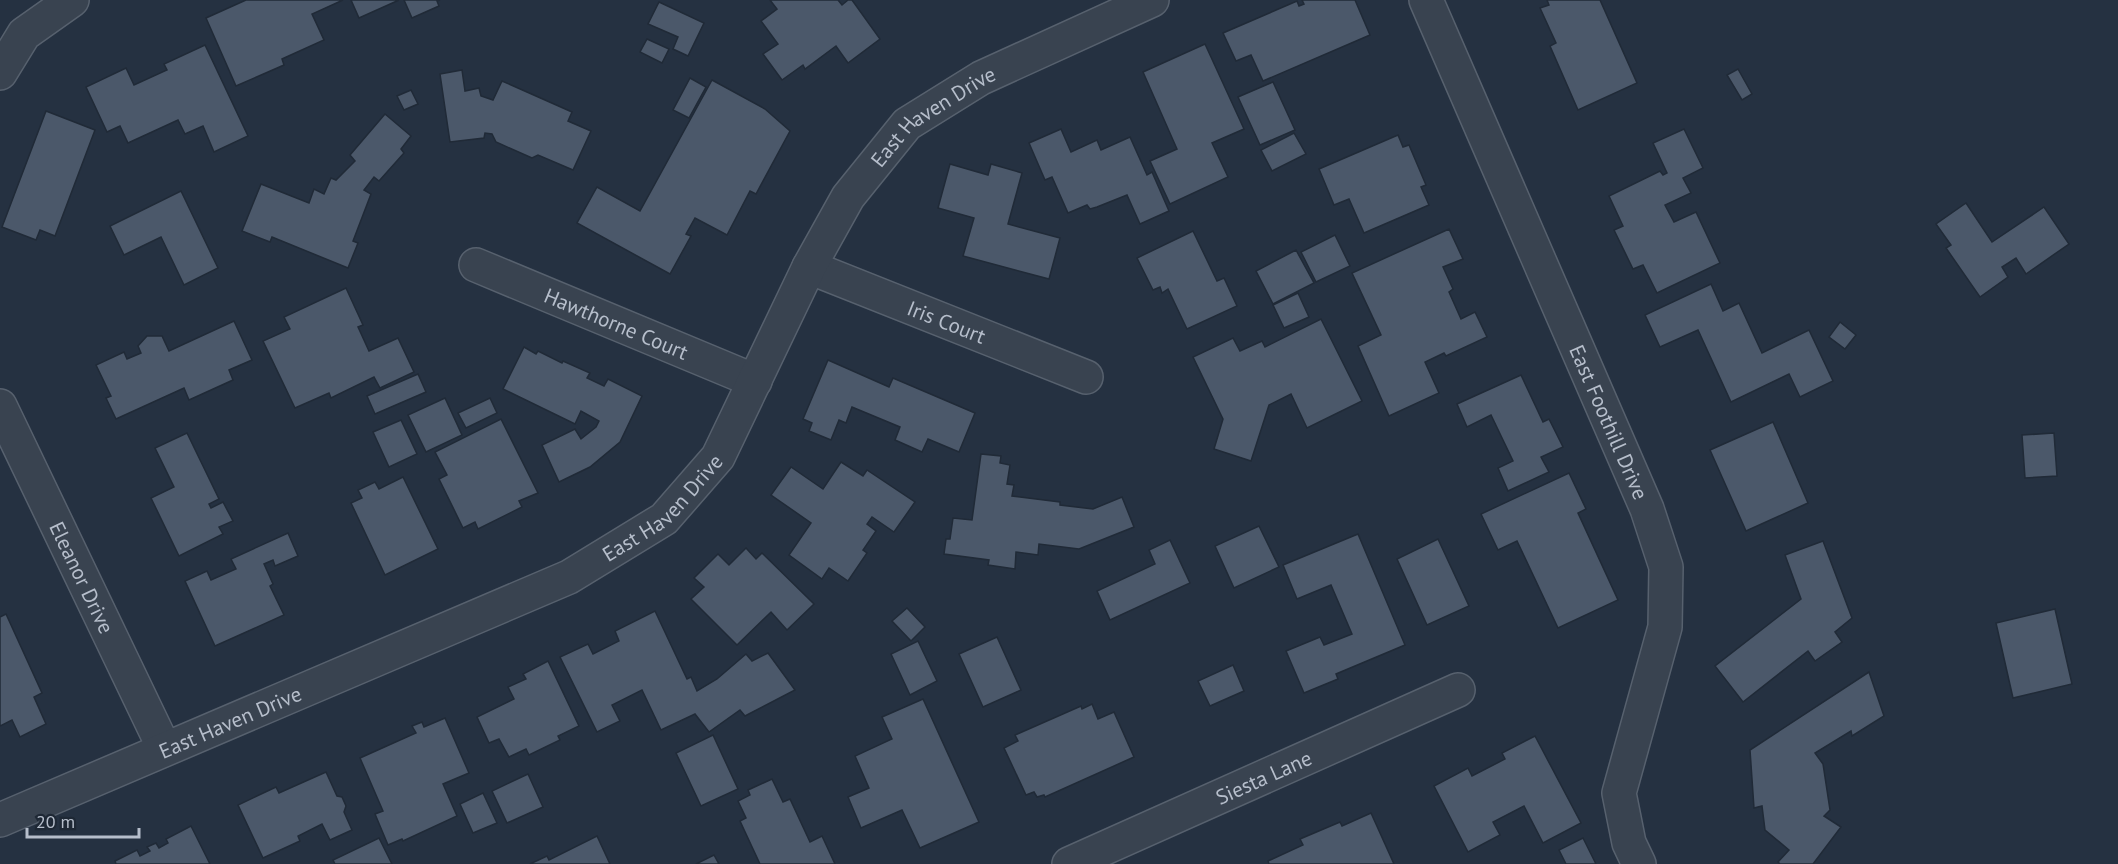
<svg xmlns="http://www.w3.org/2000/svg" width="2118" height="864" viewBox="0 0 2118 864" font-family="'PT Sans',sans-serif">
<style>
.building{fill:#4b586a;stroke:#202a37;stroke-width:1.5}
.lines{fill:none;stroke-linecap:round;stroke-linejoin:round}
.street-casing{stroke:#57616e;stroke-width:36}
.street{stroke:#394350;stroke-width:33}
.labels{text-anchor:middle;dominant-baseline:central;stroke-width:5;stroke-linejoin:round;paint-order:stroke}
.street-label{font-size:21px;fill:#b6becb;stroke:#1e2835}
</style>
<rect width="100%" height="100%" fill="#253141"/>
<g class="building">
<path d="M 246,0 L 343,0 L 312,14 L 324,40 L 282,59 L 284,65 L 236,86 L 206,18 Z"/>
<path d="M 351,0 L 399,0 L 359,18 Z"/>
<path d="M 404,0 L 440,0 L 437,1 L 439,6 L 412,18 Z"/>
<path d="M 770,0 L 838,0 L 842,5 L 848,0 L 852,0 L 880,39 L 848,63 L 836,46 L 805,69 L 803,65 L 782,80 L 763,54 L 778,44 L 761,21 L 777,9 Z"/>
<path d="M 1302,0 L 1355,0 L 1370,35 L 1263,81 L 1251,55 L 1236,61 L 1223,33 L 1297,1 L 1299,6 L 1304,4 Z"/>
<path d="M 1547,0 L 1600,0 L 1637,83 L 1578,110 L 1550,46 L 1556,43 L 1540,8 L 1549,5 Z"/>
<path d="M 659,2 L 704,23 L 688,56 L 673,49 L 678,37 L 648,24 Z"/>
<path d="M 647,39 L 669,49 L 662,63 L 640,52 Z"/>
<path d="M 1205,44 L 1244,129 L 1212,143 L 1228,177 L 1170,204 L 1150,161 L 1177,149 L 1143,72 Z"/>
<path d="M 205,45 L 248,136 L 214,152 L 203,126 L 185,134 L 178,120 L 128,143 L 120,126 L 107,132 L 86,87 L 126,68 L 134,85 L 167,70 L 164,64 Z"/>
<path d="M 1738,69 L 1752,94 L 1742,100 L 1727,75 Z"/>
<path d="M 462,70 L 465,91 L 479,88 L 481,96 L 493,100 L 502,81 L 572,112 L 568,121 L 591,131 L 573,170 L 538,155 L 532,158 L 496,142 L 492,134 L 485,133 L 484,138 L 450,142 L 440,74 Z"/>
<path d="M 690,78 L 706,87 L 689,118 L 673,110 Z"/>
<path d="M 712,80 L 765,109 L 790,131 L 756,194 L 750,191 L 727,235 L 695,218 L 686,234 L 691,236 L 670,274 L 577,223 L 597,187 L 640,211 Z"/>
<path d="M 1273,82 L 1295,130 L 1260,145 L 1238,97 Z"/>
<path d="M 411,90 L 418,104 L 404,110 L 397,96 Z"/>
<path d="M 46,111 L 95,130 L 55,236 L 40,230 L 36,240 L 2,227 Z"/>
<path d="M 385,114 L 411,136 L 401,149 L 404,153 L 379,181 L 374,177 L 364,190 L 371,194 L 353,241 L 358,243 L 348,268 L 272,237 L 270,242 L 242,231 L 261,184 L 309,203 L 314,189 L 324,194 L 331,178 L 336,180 L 355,161 L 350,155 Z"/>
<path d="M 1061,129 L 1071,152 L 1097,140 L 1101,150 L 1130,137 L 1147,175 L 1152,172 L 1169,211 L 1140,224 L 1127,195 L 1097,207 L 1090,209 L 1087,205 L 1068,213 L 1052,177 L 1045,180 L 1029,143 Z"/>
<path d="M 1684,129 L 1703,168 L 1683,178 L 1691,193 L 1665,205 L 1674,222 L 1696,212 L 1720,263 L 1657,293 L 1643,265 L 1633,269 L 1614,230 L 1623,226 L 1609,196 L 1660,171 L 1663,175 L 1667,173 L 1653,143 Z"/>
<path d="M 1294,133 L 1306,154 L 1272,171 L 1261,150 Z"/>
<path d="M 1398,135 L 1403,147 L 1409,145 L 1426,185 L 1421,187 L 1429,205 L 1364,233 L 1349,199 L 1334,205 L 1319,169 Z"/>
<path d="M 950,164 L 988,175 L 991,164 L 1022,173 L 1008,224 L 1060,238 L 1049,279 L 963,256 L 974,218 L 938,208 Z"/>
<path d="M 181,191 L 218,268 L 184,285 L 161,237 L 124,255 L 110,226 Z"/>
<path d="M 1966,203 L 1992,242 L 2044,207 L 2069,244 L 2026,274 L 2016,258 L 2002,267 L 2008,277 L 1980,297 L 1946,248 L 1951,245 L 1936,224 Z"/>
<path d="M 1449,229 L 1463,259 L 1443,267 L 1453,289 L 1449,292 L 1461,319 L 1475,312 L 1487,337 L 1446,356 L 1444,353 L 1425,362 L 1439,393 L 1389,416 L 1358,346 L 1381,335 L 1352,273 Z"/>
<path d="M 1193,231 L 1217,281 L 1224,278 L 1237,306 L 1187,329 L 1168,289 L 1162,293 L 1160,287 L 1153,290 L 1137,258 Z"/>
<path d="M 1335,235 L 1350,266 L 1316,282 L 1301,252 Z"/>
<path d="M 1296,250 L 1314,283 L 1273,304 L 1256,271 Z"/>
<path d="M 1711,284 L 1723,311 L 1739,303 L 1762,353 L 1809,330 L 1833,381 L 1800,397 L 1789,374 L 1731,402 L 1698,330 L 1660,347 L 1645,315 Z"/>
<path d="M 346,288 L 363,325 L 358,327 L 369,351 L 398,338 L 414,372 L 380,388 L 374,377 L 331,398 L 329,393 L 295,408 L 263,341 L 290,329 L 284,317 Z"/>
<path d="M 1298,293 L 1309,317 L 1284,328 L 1273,305 Z"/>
<path d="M 1321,319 L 1362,401 L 1307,428 L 1291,394 L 1269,405 L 1251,461 L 1214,449 L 1223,419 L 1193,357 L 1233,338 L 1240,351 L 1262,341 L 1265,347 Z"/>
<path d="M 234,321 L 252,360 L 229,370 L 233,380 L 189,400 L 184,388 L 116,419 L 106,398 L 111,396 L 96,365 L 124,352 L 127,359 L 141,353 L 138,346 L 147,336 L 162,336 L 169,351 Z"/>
<path d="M 1840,322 L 1856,335 L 1845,349 L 1829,337 Z"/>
<path d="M 524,347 L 536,354 L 538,351 L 562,363 L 563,361 L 590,373 L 587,378 L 604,386 L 608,379 L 642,396 L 620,442 L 590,467 L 559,482 L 542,445 L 575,429 L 581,439 L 596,427 L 599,421 L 581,411 L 575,424 L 503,389 Z"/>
<path d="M 828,360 L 889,387 L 893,378 L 975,413 L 959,452 L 928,439 L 922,452 L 895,440 L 900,427 L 852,407 L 846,423 L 839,420 L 831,440 L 809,431 L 812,423 L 803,419 Z"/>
<path d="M 418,374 L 426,392 L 375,414 L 367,396 Z"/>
<path d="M 1521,375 L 1543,422 L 1549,419 L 1563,447 L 1541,457 L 1549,472 L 1508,491 L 1498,468 L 1513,461 L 1491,415 L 1467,427 L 1457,404 Z"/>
<path d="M 445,398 L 462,435 L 426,452 L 408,415 Z"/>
<path d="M 490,398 L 497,413 L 466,428 L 458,413 Z"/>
<path d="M 501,419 L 538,493 L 519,501 L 522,507 L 478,529 L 475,522 L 463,528 L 439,479 L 447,475 L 435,452 Z"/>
<path d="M 401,420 L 417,454 L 389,467 L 373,432 Z"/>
<path d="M 1773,422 L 1808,503 L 1746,531 L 1710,450 Z"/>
<path d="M 187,433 L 219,499 L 209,504 L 211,508 L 223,502 L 233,521 L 219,527 L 223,534 L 179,556 L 151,498 L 174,487 L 155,448 Z"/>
<path d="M 2054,433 L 2057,476 L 2025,478 L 2022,435 Z"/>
<path d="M 981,454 L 1001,456 L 1000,463 L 1010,465 L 1007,484 L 1014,485 L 1012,496 L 1060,502 L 1060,505 L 1093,509 L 1122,497 L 1134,527 L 1079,549 L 1039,544 L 1038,555 L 1016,552 L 1015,569 L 988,565 L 989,560 L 944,554 L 946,539 L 950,539 L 953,518 L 972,520 Z"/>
<path d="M 841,462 L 863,476 L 867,470 L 915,502 L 894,532 L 872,517 L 867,524 L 876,531 L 863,550 L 867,553 L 848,581 L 829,568 L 822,579 L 789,555 L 811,523 L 771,495 L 791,467 L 823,489 Z"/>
<path d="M 1569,473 L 1586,509 L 1578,513 L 1618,600 L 1558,628 L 1517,541 L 1498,550 L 1481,514 Z"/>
<path d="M 403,477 L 438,549 L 385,575 L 351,503 L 362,498 L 358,490 L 375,482 L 379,489 Z"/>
<path d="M 1259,526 L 1279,567 L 1234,588 L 1215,546 Z"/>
<path d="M 288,533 L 298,556 L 275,566 L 273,560 L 264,564 L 273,584 L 270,586 L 284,615 L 215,646 L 185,581 L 207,571 L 211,580 L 236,569 L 231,559 Z"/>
<path d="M 1358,534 L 1405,645 L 1336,674 L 1338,679 L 1304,693 L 1286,651 L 1320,637 L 1324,645 L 1352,634 L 1331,585 L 1297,599 L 1283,565 Z"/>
<path d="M 1438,539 L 1469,606 L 1427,625 L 1397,559 Z"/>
<path d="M 1170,540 L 1190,583 L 1110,620 L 1097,591 L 1155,564 L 1149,550 Z"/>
<path d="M 1823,541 L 1852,618 L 1835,632 L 1842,642 L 1815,661 L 1808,651 L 1743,702 L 1715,666 L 1801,599 L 1785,555 Z"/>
<path d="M 746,548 L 756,559 L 762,553 L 814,604 L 787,630 L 771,612 L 737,645 L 691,599 L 704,587 L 694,578 L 718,554 L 729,565 Z"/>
<path d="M 907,608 L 925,627 L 911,641 L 892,621 Z"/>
<path d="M 2055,609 L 2072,684 L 2013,698 L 1996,623 Z"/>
<path d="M 655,611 L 687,679 L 691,677 L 697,691 L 717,679 L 746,654 L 752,661 L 768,653 L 795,690 L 745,716 L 740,710 L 709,732 L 695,714 L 661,730 L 642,690 L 612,705 L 620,721 L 597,732 L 560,657 L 588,644 L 593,654 L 619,641 L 615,631 Z"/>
<path d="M 6,614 L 42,693 L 34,697 L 46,724 L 20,737 L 12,720 L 0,726 L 0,617 Z"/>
<path d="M 997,637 L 1021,690 L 983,707 L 959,654 Z"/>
<path d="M 918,641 L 937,681 L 910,695 L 891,654 Z"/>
<path d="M 548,661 L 579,726 L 558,736 L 560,740 L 529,755 L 526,749 L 509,757 L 499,739 L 489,743 L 477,717 L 514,699 L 508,687 L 526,679 L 523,674 Z"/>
<path d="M 1233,665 L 1244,691 L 1210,706 L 1198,681 Z"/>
<path d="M 1869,672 L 1884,716 L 1852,736 L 1851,731 L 1815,753 L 1823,764 L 1830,810 L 1824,816 L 1841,827 L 1813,864 L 1780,864 L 1778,862 L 1789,850 L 1765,830 L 1762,806 L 1754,808 L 1750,750 Z"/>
<path d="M 923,699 L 979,822 L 920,848 L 902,810 L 861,828 L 848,797 L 869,788 L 855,756 L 892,739 L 882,717 Z"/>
<path d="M 1092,704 L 1098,719 L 1114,712 L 1134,757 L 1045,797 L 1044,795 L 1037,797 L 1034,792 L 1026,795 L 1004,748 L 1018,741 L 1015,735 L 1081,706 L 1082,709 Z"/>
<path d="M 445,718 L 469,773 L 443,784 L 457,816 L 403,841 L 402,839 L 388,845 L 375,814 L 383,811 L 360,758 L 416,733 L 412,726 L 422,722 L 424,727 Z"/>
<path d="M 713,735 L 738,789 L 701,806 L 676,753 Z"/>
<path d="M 1535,736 L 1581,823 L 1543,843 L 1524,806 L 1493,822 L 1500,835 L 1468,852 L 1434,786 L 1468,768 L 1472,776 L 1505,759 L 1502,753 Z"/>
<path d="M 326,772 L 337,796 L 342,797 L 346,806 L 344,812 L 352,830 L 330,840 L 322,824 L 298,836 L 300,841 L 263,858 L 238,805 L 276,787 L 279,793 Z"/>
<path d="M 528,774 L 543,807 L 507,823 L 492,791 Z"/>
<path d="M 772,779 L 783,802 L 790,799 L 810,842 L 822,836 L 835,864 L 760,864 L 740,821 L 746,818 L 738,801 L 750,795 L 748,790 Z"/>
<path d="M 483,793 L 497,823 L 473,833 L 460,804 Z"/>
<path d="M 1371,813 L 1394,864 L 1269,864 L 1268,861 L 1303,845 L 1300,839 L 1340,822 L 1342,826 Z"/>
<path d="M 191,826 L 210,864 L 116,864 L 115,861 L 137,850 L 140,856 L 150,851 L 147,847 L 156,843 L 159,848 L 168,843 L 166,839 Z"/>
<path d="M 597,836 L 610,864 L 530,864 L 547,856 L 549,860 Z"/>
<path d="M 379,838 L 392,864 L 335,864 L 333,860 Z"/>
<path d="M 1583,838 L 1596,864 L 1566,864 L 1559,850 Z"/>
<path d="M 714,855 L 719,864 L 696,864 Z"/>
</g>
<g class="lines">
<g class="street-casing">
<g id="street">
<path id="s1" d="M 1426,0 L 1647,509 L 1666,567 L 1665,627 L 1619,793 L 1629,843 L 1639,864"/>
<path d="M 0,73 L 24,34 L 72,0"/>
<path id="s2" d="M 476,265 L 755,381"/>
<path id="s3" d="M 809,267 L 1086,377"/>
<path id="s4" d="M 0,406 L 164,748"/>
<path id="s5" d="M 0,820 L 569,577 L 664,519 L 718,457 L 809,267 L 848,197 L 907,124 L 981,78 L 1152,0"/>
<path id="s6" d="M 1069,864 L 1458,690"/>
</g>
</g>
<use href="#street" class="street"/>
</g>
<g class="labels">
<g class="street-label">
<text stroke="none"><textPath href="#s5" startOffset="1222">East Haven Drive</textPath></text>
<text stroke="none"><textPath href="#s3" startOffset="148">Iris Court</textPath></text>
<text stroke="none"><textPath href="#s2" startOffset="152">Hawthorne Court</textPath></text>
<text stroke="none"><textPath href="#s1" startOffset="460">East Foothill Drive</textPath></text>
<text stroke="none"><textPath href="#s5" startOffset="736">East Haven Drive</textPath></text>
<text stroke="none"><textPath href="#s4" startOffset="190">Eleanor Drive</textPath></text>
<text stroke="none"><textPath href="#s5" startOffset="250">East Haven Drive</textPath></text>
<text stroke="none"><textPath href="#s6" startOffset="213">Siesta Lane</textPath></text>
</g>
</g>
<path d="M27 828v9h112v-9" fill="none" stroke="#b6becb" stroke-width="3"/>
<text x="36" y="828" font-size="18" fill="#b6becb" stroke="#1e2835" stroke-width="4.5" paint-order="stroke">20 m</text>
</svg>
